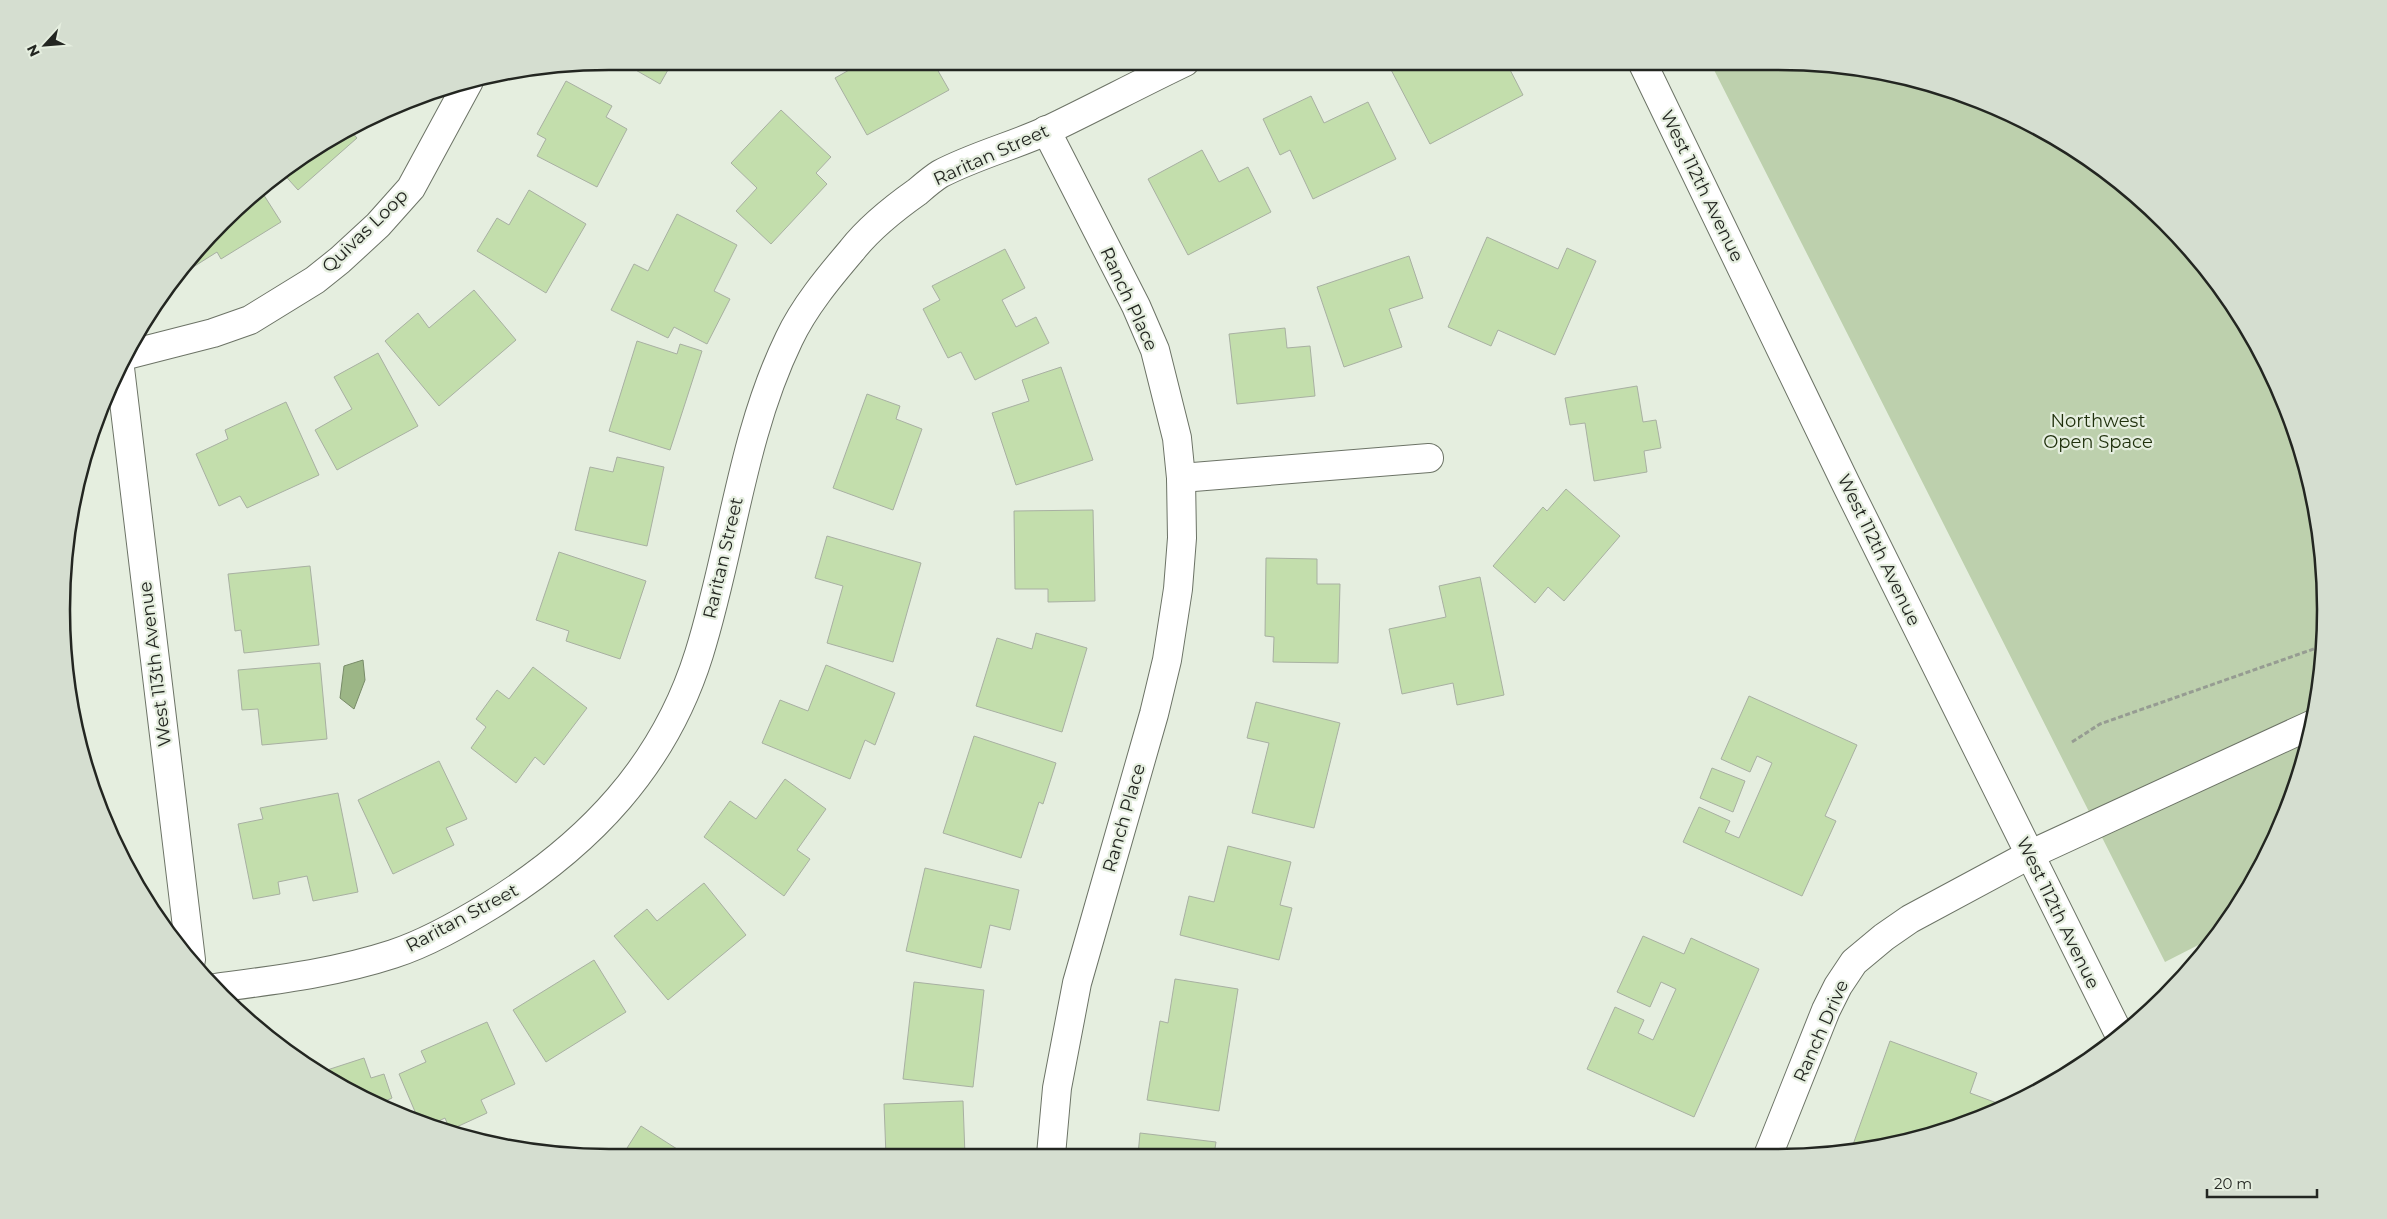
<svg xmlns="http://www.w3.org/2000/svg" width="2387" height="1219" viewBox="0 0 2387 1219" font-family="Montserrat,sans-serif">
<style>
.green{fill:#bdd0ad}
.water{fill:#9cb686;stroke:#788b68}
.building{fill:#c3deac;stroke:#a8b0a2}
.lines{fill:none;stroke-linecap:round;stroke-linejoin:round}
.minor-casing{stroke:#6c7366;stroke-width:30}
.major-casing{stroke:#6c7366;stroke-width:30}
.path{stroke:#969c92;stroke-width:3;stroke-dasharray:5 2.5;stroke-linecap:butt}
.minor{stroke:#fff;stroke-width:28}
.major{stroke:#fff;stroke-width:28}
.labels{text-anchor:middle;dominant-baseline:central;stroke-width:4.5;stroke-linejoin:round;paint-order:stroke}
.street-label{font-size:18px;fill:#232621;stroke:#e5eedf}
.park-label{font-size:18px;fill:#1e2f0b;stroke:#e5eedf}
.rim{fill:none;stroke:#232621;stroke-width:2.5}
</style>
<rect width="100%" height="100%" fill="#e5eedf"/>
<path class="green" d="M 1710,62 L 1813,62 L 1919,80 L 2020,118 L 2111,174 L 2189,248 L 2252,335 L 2297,433 L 2306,473 L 2321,538 L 2325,645 L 2307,751 L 2269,852 L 2212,938 L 2165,962 Z"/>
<path class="water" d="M 363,660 L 365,680 L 354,709 L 340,698 L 344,666 Z"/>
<g class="building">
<path d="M 620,61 L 673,61 L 660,84 Z"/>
<path d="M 865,61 L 933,62 L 949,90 L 867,135 L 835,78 Z"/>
<path d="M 1393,62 L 1506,62 L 1523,95 L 1430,144 L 1388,64 Z"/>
<path d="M 566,81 L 612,106 L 606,117 L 627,129 L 597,187 L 537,156 L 546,139 L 537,134 Z"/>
<path d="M 1311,96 L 1324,123 L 1368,102 L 1396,159 L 1313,199 L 1290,150 L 1280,155 L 1263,119 Z"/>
<path d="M 781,110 L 831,157 L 816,173 L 827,184 L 771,244 L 736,211 L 757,188 L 731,163 Z"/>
<path d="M 349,129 L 357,138 L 298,190 L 281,171 L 336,135 Z"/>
<path d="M 1202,150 L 1219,182 L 1248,167 L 1271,212 L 1188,255 L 1148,179 Z"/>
<path d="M 260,189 L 281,222 L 221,259 L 217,252 L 190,269 L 186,263 L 197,248 Z"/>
<path d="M 529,190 L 586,224 L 546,293 L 477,251 L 497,218 L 509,225 Z"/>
<path d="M 677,214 L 737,245 L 714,291 L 730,299 L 707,344 L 674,327 L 668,338 L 611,310 L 634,264 L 648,271 Z"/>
<path d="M 1487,237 L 1558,269 L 1567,248 L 1596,261 L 1555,355 L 1498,330 L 1491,346 L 1448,327 Z"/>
<path d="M 1005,249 L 1025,288 L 1002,300 L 1016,327 L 1036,317 L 1049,343 L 975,380 L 961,352 L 948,358 L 923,309 L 940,300 L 932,286 Z"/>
<path d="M 1409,256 L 1423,298 L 1389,309 L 1402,347 L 1344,367 L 1317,287 Z"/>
<path d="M 474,290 L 516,340 L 439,406 L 385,341 L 418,313 L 429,328 Z"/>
<path d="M 1285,328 L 1287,348 L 1310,346 L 1315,396 L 1237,404 L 1229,334 Z"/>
<path d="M 637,341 L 677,354 L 680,344 L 702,351 L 670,450 L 609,431 Z"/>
<path d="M 378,353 L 418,426 L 337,470 L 315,430 L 352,409 L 334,377 Z"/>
<path d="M 1061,367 L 1093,460 L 1016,485 L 992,413 L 1029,401 L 1022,380 Z"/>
<path d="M 1637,386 L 1643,422 L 1656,420 L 1661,448 L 1644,451 L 1647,472 L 1594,481 L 1585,423 L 1570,425 L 1565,398 Z"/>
<path d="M 867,394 L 900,406 L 896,419 L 922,429 L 893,510 L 833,488 Z"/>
<path d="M 286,402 L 319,475 L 247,508 L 240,496 L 219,506 L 196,454 L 228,439 L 225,430 Z"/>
<path d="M 617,457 L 664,467 L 647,546 L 575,530 L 590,467 L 613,472 Z"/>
<path d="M 1566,489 L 1620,536 L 1564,601 L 1548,587 L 1535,603 L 1493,566 L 1543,507 L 1547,511 Z"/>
<path d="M 1093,510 L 1095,601 L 1048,602 L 1048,589 L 1015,589 L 1014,511 Z"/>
<path d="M 827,536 L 921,563 L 893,662 L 827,643 L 843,586 L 815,578 Z"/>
<path d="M 559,552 L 646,581 L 620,659 L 566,641 L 569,631 L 536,620 Z"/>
<path d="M 1266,558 L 1317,559 L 1317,584 L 1340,584 L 1338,663 L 1273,662 L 1274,637 L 1265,636 Z"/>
<path d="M 310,566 L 319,645 L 244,653 L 241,630 L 235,631 L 228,574 Z"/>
<path d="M 1480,577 L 1504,695 L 1457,705 L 1453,683 L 1402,694 L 1389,629 L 1446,617 L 1439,586 Z"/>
<path d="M 63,587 L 72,653 L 65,654 Z"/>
<path d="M 1036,633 L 1087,648 L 1062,732 L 976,706 L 997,638 L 1032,649 Z"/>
<path d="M 320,663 L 327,739 L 262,745 L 258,709 L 242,710 L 238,670 Z"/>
<path d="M 826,665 L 895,693 L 875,745 L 865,740 L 850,779 L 762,743 L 780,700 L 808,711 Z"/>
<path d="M 533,667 L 587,708 L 544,765 L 535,757 L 516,783 L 471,748 L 486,727 L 476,719 L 497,690 L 509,699 Z"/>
<path d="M 66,678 L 70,678 L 76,732 L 66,681 Z"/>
<path d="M 1749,696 L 1857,745 L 1825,816 L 1836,821 L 1802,896 L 1683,842 L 1699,807 L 1730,821 L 1725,832 L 1739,838 L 1772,763 L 1757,756 L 1750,772 L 1721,759 Z"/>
<path d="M 1256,702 L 1340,723 L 1314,828 L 1252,813 L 1269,743 L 1247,738 Z"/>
<path d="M 974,736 L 1056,763 L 1043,804 L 1039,802 L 1021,858 L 943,833 Z"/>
<path d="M 439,761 L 467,819 L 446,828 L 454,845 L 393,874 L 358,800 Z"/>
<path d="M 1712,768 L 1745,781 L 1733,812 L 1700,798 Z"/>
<path d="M 785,779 L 826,809 L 797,850 L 810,859 L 784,896 L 704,837 L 730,801 L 756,819 Z"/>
<path d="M 338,793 L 358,892 L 313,901 L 307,876 L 278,882 L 280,894 L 253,899 L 238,824 L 263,819 L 260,808 Z"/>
<path d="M 1228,846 L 1291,862 L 1280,905 L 1292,908 L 1279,960 L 1180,935 L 1189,896 L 1214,902 Z"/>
<path d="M 925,868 L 1019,890 L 1010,930 L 990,925 L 981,968 L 906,951 Z"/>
<path d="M 704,883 L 746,935 L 668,1000 L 614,936 L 647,909 L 657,921 Z"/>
<path d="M 1643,936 L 1684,954 L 1691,938 L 1759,969 L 1694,1117 L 1587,1069 L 1615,1007 L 1644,1020 L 1638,1033 L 1653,1040 L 1676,989 L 1661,982 L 1650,1007 L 1617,992 Z"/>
<path d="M 594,960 L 626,1012 L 546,1062 L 513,1010 Z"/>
<path d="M 1175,979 L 1238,989 L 1219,1111 L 1147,1100 L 1160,1021 L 1168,1023 Z"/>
<path d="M 914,982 L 984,990 L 973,1087 L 903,1079 Z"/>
<path d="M 487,1022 L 515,1084 L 481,1100 L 487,1113 L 450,1130 L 445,1118 L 430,1125 L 419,1121 L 399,1074 L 426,1062 L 421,1051 Z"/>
<path d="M 1890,1041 L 1977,1073 L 1970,1093 L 2005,1106 L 1987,1116 L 1915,1135 L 1910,1134 L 1909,1137 L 1850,1153 Z"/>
<path d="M 364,1058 L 371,1078 L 384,1074 L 392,1098 L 377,1105 L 367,1101 L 321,1072 Z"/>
<path d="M 963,1101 L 965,1156 L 886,1156 L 884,1104 Z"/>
<path d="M 641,1126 L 688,1156 L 622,1156 Z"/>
<path d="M 1140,1133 L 1216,1142 L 1214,1155 L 1138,1155 Z"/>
</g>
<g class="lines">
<g class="minor-casing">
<g id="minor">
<path d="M 1046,130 L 1136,306 L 1155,350 L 1177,438 L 1181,478 L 1182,538 L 1178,589 L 1167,660 L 1154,714 L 1077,983 L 1057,1088 L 1051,1155"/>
<path d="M 127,355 L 213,333 L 250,320 L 315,280 L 340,260 L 378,225 L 411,188 L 469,81"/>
<path d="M 120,368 L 191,960"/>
<path d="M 1181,478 L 1429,458"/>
<path d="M 215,988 C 275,980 335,973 393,954 C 427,943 460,924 491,905 C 589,844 664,766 699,654 C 732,549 741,438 789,339 C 804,307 829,277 852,250 C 870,227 893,209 917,192 C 924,186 932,179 940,174 C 974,156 1013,146 1048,130 C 1094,108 1139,84 1185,62"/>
<path d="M 1769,1153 L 1826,1010 L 1838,986 L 1854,962 L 1884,937 L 1910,919 L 2029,855 L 2311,725"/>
</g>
</g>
<g class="major-casing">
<path id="major" d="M 1642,62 L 1846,484 L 2120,1036"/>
</g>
<path class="path" d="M 2072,742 L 2100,724 L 2325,645"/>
<use href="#minor" class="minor"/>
<use href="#major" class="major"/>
</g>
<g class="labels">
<g class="street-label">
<text transform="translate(991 155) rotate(-24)">Raritan Street</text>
<text transform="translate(1702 186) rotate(64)">West 112th Avenue</text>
<text transform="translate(365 231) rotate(-44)">Quivas Loop</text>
<text transform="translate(1129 299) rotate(65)">Ranch Place</text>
<text transform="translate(1879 550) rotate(64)">West 112th Avenue</text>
<text transform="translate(723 558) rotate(-77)">Raritan Street</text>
<text transform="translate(155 664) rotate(-97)">West 113th Avenue</text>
<text transform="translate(1124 818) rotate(-74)">Ranch Place</text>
<text transform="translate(2058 913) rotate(64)">West 112th Avenue</text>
<text transform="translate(462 918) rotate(-28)">Raritan Street</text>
<text transform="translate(1821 1031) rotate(-66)">Ranch Drive</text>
</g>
<g class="park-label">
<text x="2098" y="421">Northwest<tspan x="2098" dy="21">Open Space</tspan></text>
</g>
</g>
<path d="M0 0H2387V1219H0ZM609 70H1778A539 539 0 0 1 2317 609V610A539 539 0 0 1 1778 1149H609A539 539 0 0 1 70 610V609A539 539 0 0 1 609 70Z" fill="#d5ded0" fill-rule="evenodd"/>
<path class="rim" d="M609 70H1778A539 539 0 0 1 2317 609V610A539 539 0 0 1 1778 1149H609A539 539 0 0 1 70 610V609A539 539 0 0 1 609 70Z"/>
<g transform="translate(45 45) rotate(244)" stroke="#e5eedf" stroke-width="4" paint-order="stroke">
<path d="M0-4L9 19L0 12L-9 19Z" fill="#232621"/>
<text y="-8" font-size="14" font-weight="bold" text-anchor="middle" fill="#232621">N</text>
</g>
<path d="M2207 1189v8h110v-8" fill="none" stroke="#232621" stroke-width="2.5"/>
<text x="2214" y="1189" font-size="15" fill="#232621" stroke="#e5eedf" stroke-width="4" paint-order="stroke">20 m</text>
</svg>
